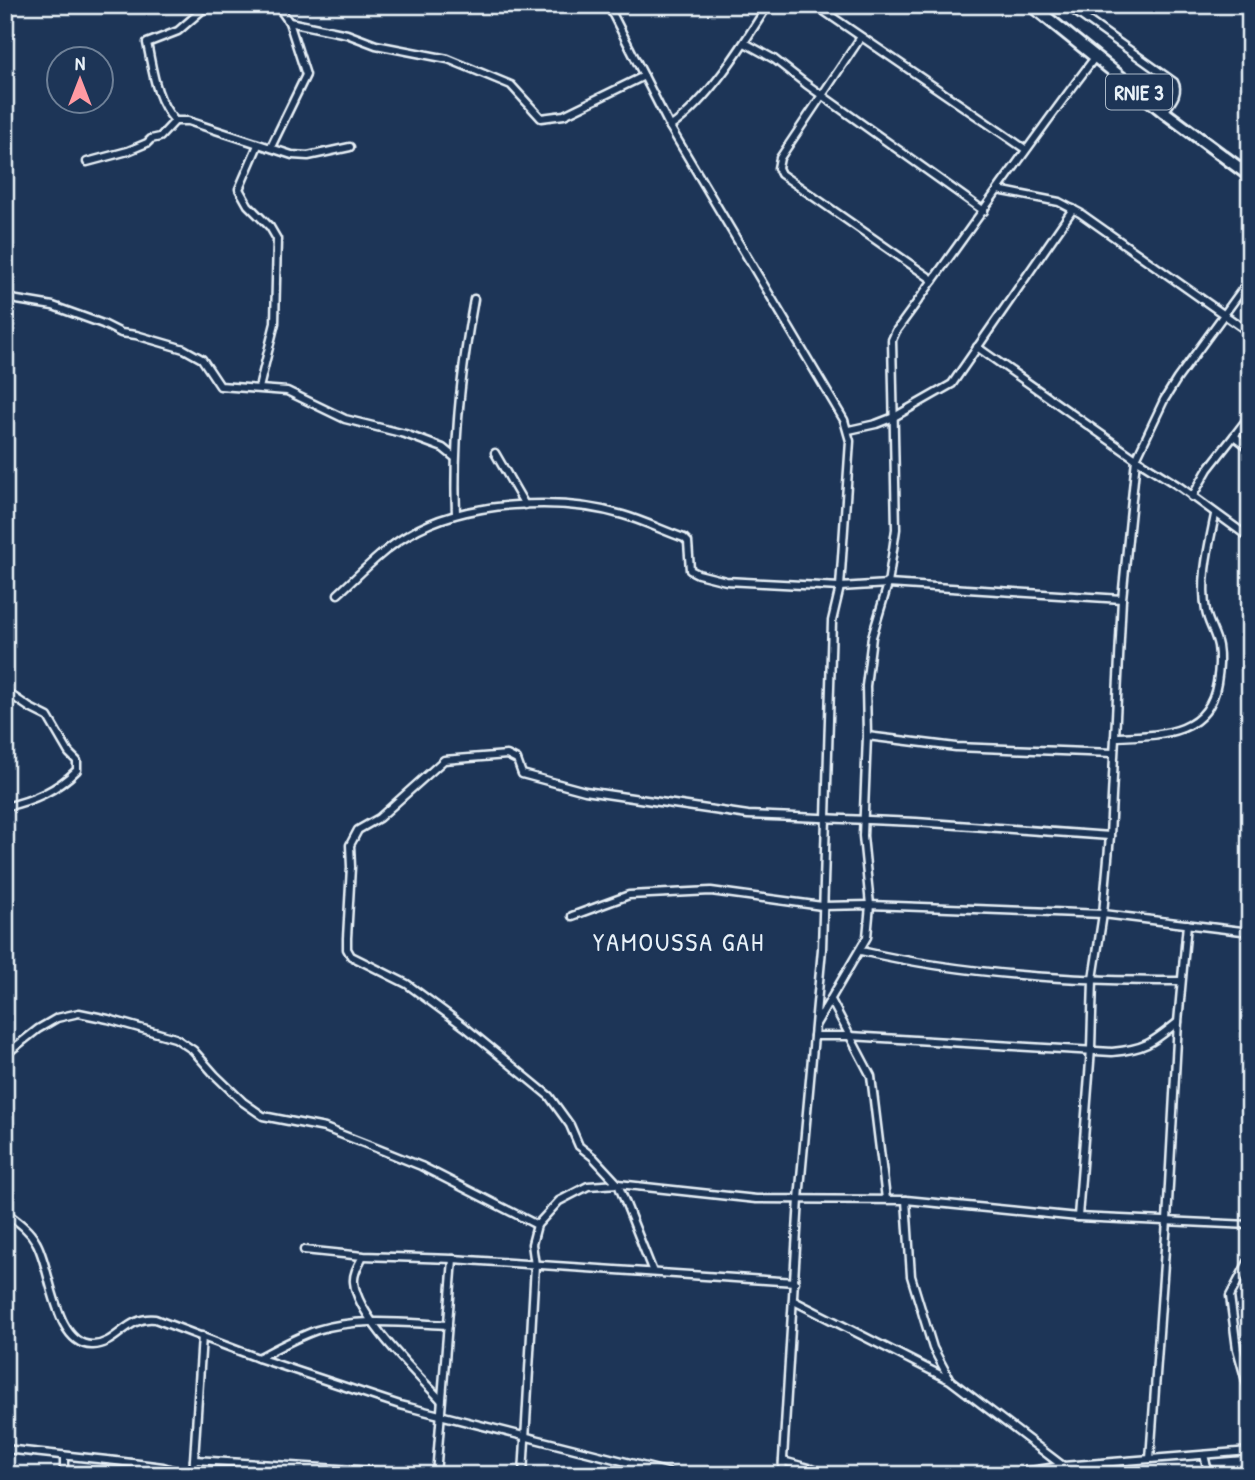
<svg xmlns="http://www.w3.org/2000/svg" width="1255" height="1480" viewBox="0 0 1255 1480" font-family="'Patrick Hand',sans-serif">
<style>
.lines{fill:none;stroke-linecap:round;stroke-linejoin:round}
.street-casing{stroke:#e8f1f8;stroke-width:11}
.highway-casing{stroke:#e8f1f8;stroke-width:16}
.street{stroke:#1d3557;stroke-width:6}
.highway{stroke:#1d3557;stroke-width:10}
.labels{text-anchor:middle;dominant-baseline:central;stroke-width:5;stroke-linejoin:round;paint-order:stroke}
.shield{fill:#1d3557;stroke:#abb9c8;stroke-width:2}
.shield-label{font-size:21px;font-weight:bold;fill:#e8f1f8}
.quarter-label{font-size:26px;letter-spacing:2px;fill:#e8f1f8;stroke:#1d3557}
</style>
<rect width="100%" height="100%" fill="#1d3557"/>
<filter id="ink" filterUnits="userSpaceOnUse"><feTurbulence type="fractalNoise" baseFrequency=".0143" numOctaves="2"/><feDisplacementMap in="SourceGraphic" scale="14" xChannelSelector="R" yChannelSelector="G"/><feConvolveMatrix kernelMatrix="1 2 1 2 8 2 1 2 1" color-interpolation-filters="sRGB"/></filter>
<g filter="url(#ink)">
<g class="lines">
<g class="street-casing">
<g id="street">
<path d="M 208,5 L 178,31 L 147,43 C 153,71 155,99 175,121 L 188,121 L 292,155 L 308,156 L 350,147"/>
<path d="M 608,5 L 670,127 L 844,420 L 850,441 L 840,587 L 832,621 L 822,949 L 799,1199 L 782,1475"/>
<path d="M 815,5 L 1025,149"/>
<path d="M 1066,5 L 1174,82 C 1180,93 1171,102 1164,112"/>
<path d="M 289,22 L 347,34 L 376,45 L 448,59 L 511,85 L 541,118 L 564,115 L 644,76"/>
<path d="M 861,37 L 780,158 L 778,168 L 781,174 L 933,280"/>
<path d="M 745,43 L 774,59 L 806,84 L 984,211"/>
<path d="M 670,127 C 708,101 743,45 768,5"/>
<path d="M 258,145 L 239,189 L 248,205 L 270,227 L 277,239 L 275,323 L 259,388"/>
<path d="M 271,147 L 306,75 L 289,22 L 277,5"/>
<path d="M 87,162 L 128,151 L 147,143 L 151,139 L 160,137 L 175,121"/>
<path d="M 998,190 L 1059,202 L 1080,213 L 1250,333"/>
<path d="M 5,298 L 53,306 L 103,324 L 121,333 L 136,335 L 184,349 L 202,359 L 220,386 L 287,391 L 345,419 L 405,434 L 443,448 L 454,457"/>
<path d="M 977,347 L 1136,459 L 1180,487 L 1250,538"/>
<path d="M 849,430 L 876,424 L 894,417 L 952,384 L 1073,209"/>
<path d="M 1234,436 L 1250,415"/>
<path d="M 495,453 L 525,505"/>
<path d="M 1192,497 L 1208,469 L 1234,436 L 1250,448"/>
<path d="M 456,513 C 453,441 461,370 474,299"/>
<path d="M 338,594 C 360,574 382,550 408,535 C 464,501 561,496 623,515 C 644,521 664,531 684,538 L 688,542 L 690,570 L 698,574 L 726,581 L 840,587 L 888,584 L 1122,599"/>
<path d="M 5,691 L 30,708 L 48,717 L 69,753 L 77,761 L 77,770 C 56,791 34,800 5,807"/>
<path d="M 867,736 L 956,747 L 1113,753"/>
<path d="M 1115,737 C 1159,735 1208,737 1217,683 C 1219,671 1220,658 1218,646 C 1216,634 1208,623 1206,611 C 1200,579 1209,545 1215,515"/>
<path d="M 572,916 L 629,895 L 711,891 L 822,906 L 870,905 L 1103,914 L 1250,932"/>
<path d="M 861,951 C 966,975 1073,981 1181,981"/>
<path d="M 831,1000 L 871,1076 L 886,1199"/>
<path d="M 816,1024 L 867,937 L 870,905 L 863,836 L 867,736 L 866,686 L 872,637 L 888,584 L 896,529 L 892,340 L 896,331 C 963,240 1027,146 1096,56"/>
<path d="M 814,1036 L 850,1036 L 1112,1052 C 1145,1049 1152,1043 1178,1022"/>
<path d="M 5,1055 L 38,1029 L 57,1018 L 79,1013 L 108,1019 L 175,1038 L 193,1050 L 215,1075 L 243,1102 L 263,1116 L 325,1128 L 371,1146 L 421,1166 L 537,1225"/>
<path d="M 906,1200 L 911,1276 L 933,1348 L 949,1378"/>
<path d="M 5,1212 C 17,1221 29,1229 36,1242 C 51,1266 54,1347 93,1345 C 118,1344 126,1316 155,1319 L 258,1358 L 400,1405 L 678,1475"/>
<path d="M 1078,1217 L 1091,1049 L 1093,979 L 1103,914 L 1110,836 L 1122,599 L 1136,459 L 1164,400 L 1177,379 L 1250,279"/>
<path d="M 304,1250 L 363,1256 L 453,1259 L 795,1282"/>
<path d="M 363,1256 C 359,1264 353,1273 354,1282 C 357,1317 417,1374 441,1400"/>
<path d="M 1250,1258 L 1230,1296 L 1237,1349 L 1250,1395"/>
<path d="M 653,1272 L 618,1184 L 593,1157 L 579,1146 L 570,1125 L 549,1096 L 465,1027 L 407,984 L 351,956 L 347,949 L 347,938 L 351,867 L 350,845 L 358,830 L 379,818 L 444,760 L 507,755 L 517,760 L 522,774 L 585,791 L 748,815 L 916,822 L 1110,836"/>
<path d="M 794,1301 L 950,1380 L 1063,1466 L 1250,1451"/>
<path d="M 258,1358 C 277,1348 297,1337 317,1330 C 359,1317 404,1323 448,1325"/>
<path d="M 5,1449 L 116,1461 L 163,1467 L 188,1475"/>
<path d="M 1204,1455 L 1209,1475"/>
<path d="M 64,1456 L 64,1475"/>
<path d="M 1150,1459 L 1167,1221 L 1178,1022 L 1187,924"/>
<path d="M 194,1460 L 436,1475"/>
<path d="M 783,1461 L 833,1475"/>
<path d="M 193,1475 L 202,1336"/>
<path d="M 436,1475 L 453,1259"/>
<path d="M 523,1475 L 535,1265 L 532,1244 L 537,1225 L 559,1201 L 588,1186 L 618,1184 L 756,1199 L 906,1200 L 1078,1217 L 1250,1225"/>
<path d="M 1004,1475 L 1063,1466"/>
</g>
</g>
<g class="highway-casing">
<path id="highway" d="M 1031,5 L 1164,112 L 1250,176"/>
</g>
<use href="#street" class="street"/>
<use href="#highway" class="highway"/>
</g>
</g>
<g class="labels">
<rect class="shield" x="1106" y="74.5" width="66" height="35" rx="5"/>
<g class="shield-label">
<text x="1139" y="92">RNIE 3</text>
</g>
<g class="quarter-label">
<text x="679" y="941">YAMOUSSA GAH</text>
</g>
</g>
<rect width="1255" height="1480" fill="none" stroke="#1d3557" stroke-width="28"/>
<rect x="14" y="14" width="1227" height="1452" fill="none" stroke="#e8f1f8" stroke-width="2.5" filter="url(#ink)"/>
<g transform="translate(80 80)"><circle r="33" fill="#1d3557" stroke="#6e8097" stroke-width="2"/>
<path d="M0-5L12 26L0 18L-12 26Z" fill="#ff9aa2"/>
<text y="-10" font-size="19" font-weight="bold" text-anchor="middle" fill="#e8f1f8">N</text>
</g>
</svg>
